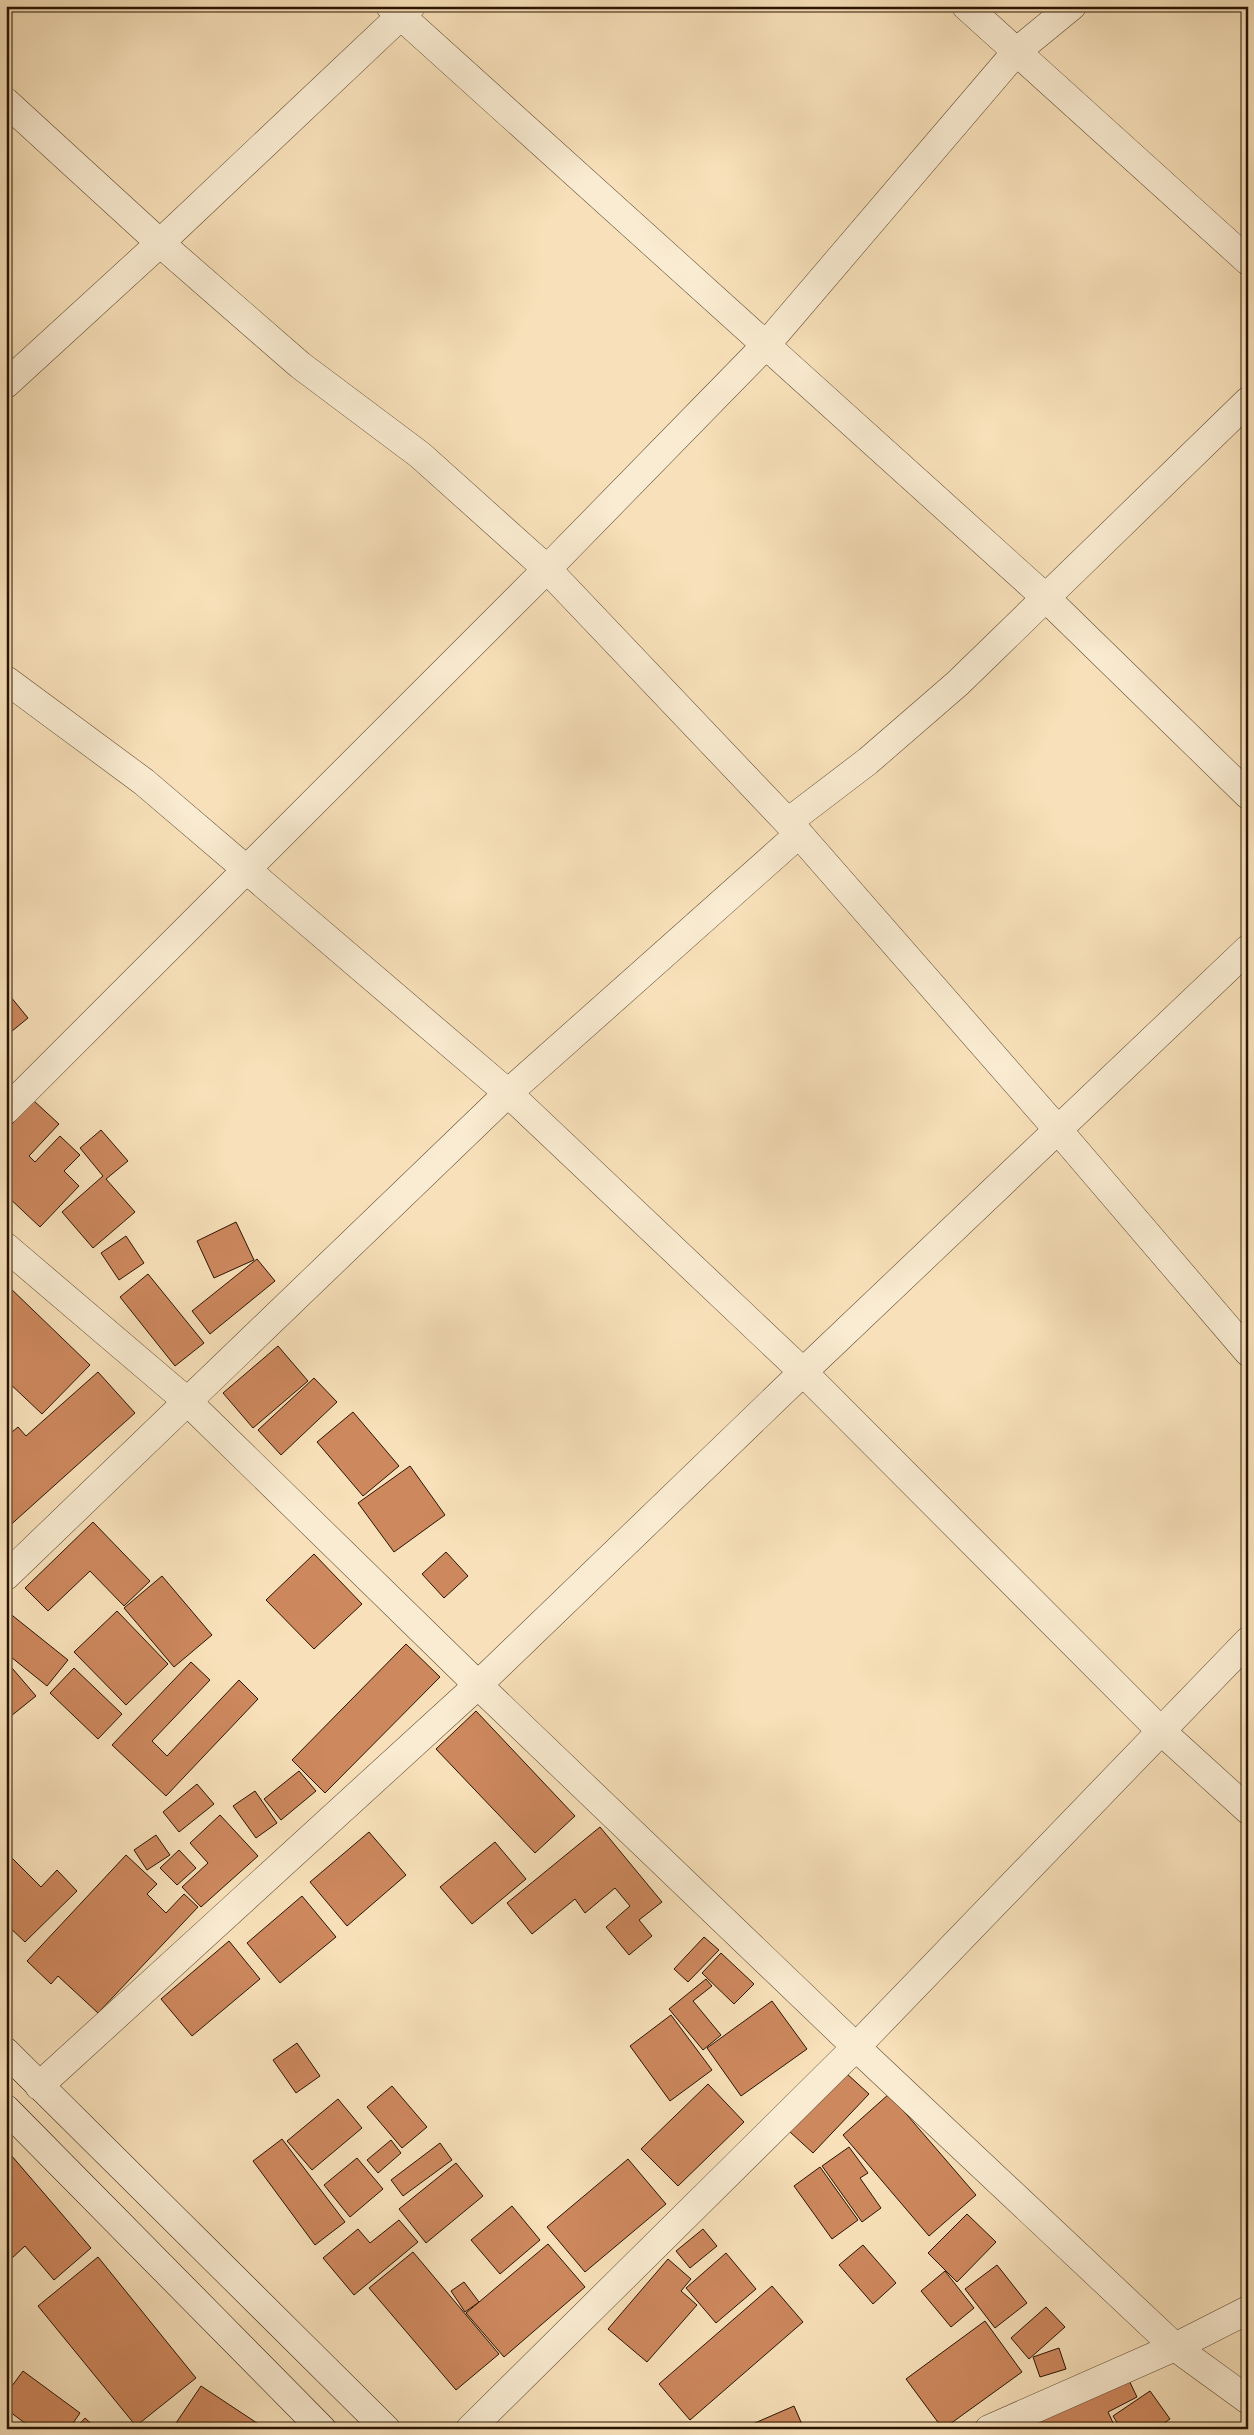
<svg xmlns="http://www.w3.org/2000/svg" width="1254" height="2435" viewBox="0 0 1254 2435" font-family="'Libre Bodoni',serif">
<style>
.building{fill:#ce885e;stroke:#291400}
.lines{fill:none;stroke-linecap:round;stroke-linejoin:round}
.street-casing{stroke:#5d472e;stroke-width:29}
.secondary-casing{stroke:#291400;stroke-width:29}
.street{stroke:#faecd2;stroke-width:28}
.secondary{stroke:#faecd2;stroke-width:28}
</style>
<rect width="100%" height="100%" fill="#f8e1ba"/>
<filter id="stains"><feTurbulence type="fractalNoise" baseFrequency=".004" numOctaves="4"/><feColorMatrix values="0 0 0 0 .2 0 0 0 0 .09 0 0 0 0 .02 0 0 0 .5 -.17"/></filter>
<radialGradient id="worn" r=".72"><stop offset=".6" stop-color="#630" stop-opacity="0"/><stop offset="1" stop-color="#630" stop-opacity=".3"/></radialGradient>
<g class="building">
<path d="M 6,991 L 28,1018 L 6,1036 Z"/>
<path d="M 34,1101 L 59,1124 L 29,1156 L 35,1162 L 60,1136 L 80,1155 L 64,1171 L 79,1186 L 40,1227 L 6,1195 L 6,1130 Z"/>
<path d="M 101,1130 L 128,1161 L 106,1179 L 135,1212 L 93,1248 L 62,1212 L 103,1176 L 80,1148 Z"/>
<path d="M 236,1222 L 254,1260 L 214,1278 L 197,1241 Z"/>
<path d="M 126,1236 L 144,1263 L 119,1280 L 101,1253 Z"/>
<path d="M 257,1259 L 275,1281 L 210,1334 L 192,1311 Z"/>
<path d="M 148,1274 L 204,1343 L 175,1366 L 120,1297 Z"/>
<path d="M 6,1284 L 90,1365 L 42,1414 L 6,1380 Z"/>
<path d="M 278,1346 L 308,1381 L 253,1428 L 223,1393 Z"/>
<path d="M 98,1372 L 135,1413 L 6,1529 L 6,1437 L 18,1427 L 26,1436 Z"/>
<path d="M 314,1378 L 337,1402 L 281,1455 L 258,1430 Z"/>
<path d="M 353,1412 L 399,1466 L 363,1496 L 317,1442 Z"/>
<path d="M 410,1466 L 445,1515 L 394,1552 L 358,1503 Z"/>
<path d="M 93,1522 L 150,1581 L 124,1606 L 90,1571 L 48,1611 L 25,1588 Z"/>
<path d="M 446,1552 L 468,1576 L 444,1598 L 422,1574 Z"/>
<path d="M 314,1554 L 362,1604 L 314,1649 L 266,1600 Z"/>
<path d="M 162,1576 L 212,1635 L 174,1667 L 124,1608 Z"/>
<path d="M 117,1611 L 168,1664 L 126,1705 L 74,1652 Z"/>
<path d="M 8,1612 L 68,1660 L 47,1686 L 6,1653 L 6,1614 Z"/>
<path d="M 406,1644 L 440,1677 L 325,1793 L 292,1760 Z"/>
<path d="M 6,1661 L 36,1696 L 6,1720 Z"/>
<path d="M 191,1662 L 210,1680 L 152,1741 L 167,1756 L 239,1680 L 258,1699 L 166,1796 L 112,1745 Z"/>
<path d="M 74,1668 L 122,1714 L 98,1739 L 50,1693 Z"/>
<path d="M 476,1711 L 575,1816 L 535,1853 L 436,1749 Z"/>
<path d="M 299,1771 L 316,1791 L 281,1820 L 264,1799 Z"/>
<path d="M 197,1784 L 214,1804 L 179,1832 L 163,1812 Z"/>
<path d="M 255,1791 L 277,1823 L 256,1838 L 233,1806 Z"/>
<path d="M 220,1815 L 258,1856 L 201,1907 L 182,1887 L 208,1863 L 190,1843 Z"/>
<path d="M 600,1827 L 662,1902 L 639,1920 L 652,1936 L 629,1955 L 606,1927 L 630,1906 L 615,1888 L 585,1913 L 575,1899 L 532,1934 L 507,1903 Z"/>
<path d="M 369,1832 L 406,1875 L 347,1926 L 310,1882 Z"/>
<path d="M 156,1835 L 170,1855 L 147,1870 L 134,1850 Z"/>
<path d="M 495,1842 L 526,1879 L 472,1924 L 440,1887 Z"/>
<path d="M 179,1850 L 196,1868 L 177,1885 L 160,1868 Z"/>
<path d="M 6,1852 L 41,1887 L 57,1870 L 77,1891 L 25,1942 L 6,1924 Z"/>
<path d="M 126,1855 L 157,1884 L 147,1894 L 166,1913 L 184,1894 L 198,1907 L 98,2013 L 58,1976 L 51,1984 L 27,1961 Z"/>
<path d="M 302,1896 L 336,1937 L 280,1983 L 247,1943 Z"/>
<path d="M 704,1937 L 719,1950 L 688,1982 L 674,1969 Z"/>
<path d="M 229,1941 L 260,1979 L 192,2036 L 161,1999 Z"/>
<path d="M 721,1953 L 754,1984 L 734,2004 L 702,1973 Z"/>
<path d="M 706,1979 L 712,1986 L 693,2001 L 721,2035 L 703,2050 L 669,2009 Z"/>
<path d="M 772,2001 L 807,2049 L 741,2096 L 707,2048 Z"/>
<path d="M 671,2015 L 712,2070 L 670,2101 L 630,2046 Z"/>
<path d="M 297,2043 L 320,2076 L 296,2093 L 273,2060 Z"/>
<path d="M 846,2073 L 869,2094 L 813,2153 L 790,2132 Z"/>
<path d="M 708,2084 L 744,2122 L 678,2186 L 641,2149 Z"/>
<path d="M 392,2086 L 427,2127 L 402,2148 L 367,2107 Z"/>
<path d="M 889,2094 L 976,2195 L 929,2236 L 843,2135 Z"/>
<path d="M 338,2099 L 362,2128 L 312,2170 L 287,2141 Z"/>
<path d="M 282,2139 L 345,2222 L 315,2245 L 253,2161 Z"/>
<path d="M 391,2140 L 401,2153 L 378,2173 L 367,2160 Z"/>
<path d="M 440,2143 L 452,2160 L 403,2196 L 391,2180 Z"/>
<path d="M 849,2147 L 868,2173 L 860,2178 L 881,2208 L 862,2222 L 822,2166 Z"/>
<path d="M 11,2155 L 91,2248 L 54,2280 L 25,2246 L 11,2259 L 6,2253 L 6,2159 Z"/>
<path d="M 357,2158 L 383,2189 L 350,2217 L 324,2185 Z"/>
<path d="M 628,2159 L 666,2204 L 585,2272 L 547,2227 Z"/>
<path d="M 456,2163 L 483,2196 L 426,2243 L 399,2209 Z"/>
<path d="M 820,2167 L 858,2220 L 832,2239 L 794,2186 Z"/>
<path d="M 512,2206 L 540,2240 L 500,2274 L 471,2240 Z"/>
<path d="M 967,2214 L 996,2242 L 957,2282 L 928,2253 Z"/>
<path d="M 399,2220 L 418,2242 L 354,2295 L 323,2258 L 358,2229 L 370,2243 Z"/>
<path d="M 703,2229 L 717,2246 L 690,2268 L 676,2251 Z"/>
<path d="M 548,2244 L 585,2287 L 504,2357 L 466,2313 Z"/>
<path d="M 863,2245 L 896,2283 L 873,2304 L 839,2265 Z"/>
<path d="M 413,2252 L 499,2354 L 456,2390 L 369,2288 Z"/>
<path d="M 726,2253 L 756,2289 L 716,2323 L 686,2288 Z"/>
<path d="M 98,2257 L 196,2378 L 136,2426 L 38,2306 Z"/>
<path d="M 668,2259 L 691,2279 L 681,2291 L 697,2305 L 647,2362 L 608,2329 Z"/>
<path d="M 997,2265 L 1027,2303 L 995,2328 L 965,2289 Z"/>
<path d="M 945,2271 L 974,2308 L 951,2327 L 921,2291 Z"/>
<path d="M 464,2282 L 479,2302 L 465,2312 L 451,2291 Z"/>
<path d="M 772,2286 L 803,2322 L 690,2420 L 659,2384 Z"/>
<path d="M 1046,2307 L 1065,2327 L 1029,2359 L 1011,2338 Z"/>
<path d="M 985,2321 L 1022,2372 L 943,2429 L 906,2379 Z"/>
<path d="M 1059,2348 L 1066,2369 L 1040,2377 L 1033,2357 Z"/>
<path d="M 23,2371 L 80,2413 L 69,2429 L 33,2429 L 6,2409 L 6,2394 Z"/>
<path d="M 1125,2372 L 1137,2397 L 1108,2412 L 1116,2429 L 1016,2429 Z"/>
<path d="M 201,2386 L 266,2429 L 172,2429 Z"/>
<path d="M 1150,2391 L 1170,2419 L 1156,2429 L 1121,2429 L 1113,2416 Z"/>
<path d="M 794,2406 L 804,2429 L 741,2429 Z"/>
<path d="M 85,2418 L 97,2429 L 75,2429 Z"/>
</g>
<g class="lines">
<g class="street-casing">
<g id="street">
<path d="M 390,6 L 1046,598 L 1248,795"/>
<path d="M 966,6 L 1248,261"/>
<path d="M 6,102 L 160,243 L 300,365 L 420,455 L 547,569 L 799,834 L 1058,1130 L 1248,1352"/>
<path d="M 6,384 L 160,243 L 411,6"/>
<path d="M 6,680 L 144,782 L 508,1093 L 803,1372 L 1160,1730 L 1248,1810"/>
<path d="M 788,822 L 868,761 L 958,683 L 1248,401"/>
<path d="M 6,1110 L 547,569 L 766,345 L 1016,52 L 1072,6"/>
<path d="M 6,1247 L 188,1402 L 478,1685 L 856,2047 L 1175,2347 L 1248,2400"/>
<path d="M 6,1576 L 508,1093 L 799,834"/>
<path d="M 39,2086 L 478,1685 L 803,1372 L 1248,949"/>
<path d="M 470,2429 L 856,2047 L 1248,1641"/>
<path d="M 989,2429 L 1175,2347 L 1248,2310"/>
</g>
</g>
<g class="secondary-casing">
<g id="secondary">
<path d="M 6,2052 L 386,2429"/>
<path d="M 6,2109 L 322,2429"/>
</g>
</g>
<use href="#street" class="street"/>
<use href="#secondary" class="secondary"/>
</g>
<rect width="1254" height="2435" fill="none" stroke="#f8e1ba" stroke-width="25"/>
<rect x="8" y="8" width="1239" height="2420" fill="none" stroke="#291400" stroke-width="2.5"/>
<rect x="12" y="12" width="1229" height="2410" fill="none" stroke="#291400"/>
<rect width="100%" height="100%" filter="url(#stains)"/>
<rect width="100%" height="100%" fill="url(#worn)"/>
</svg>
